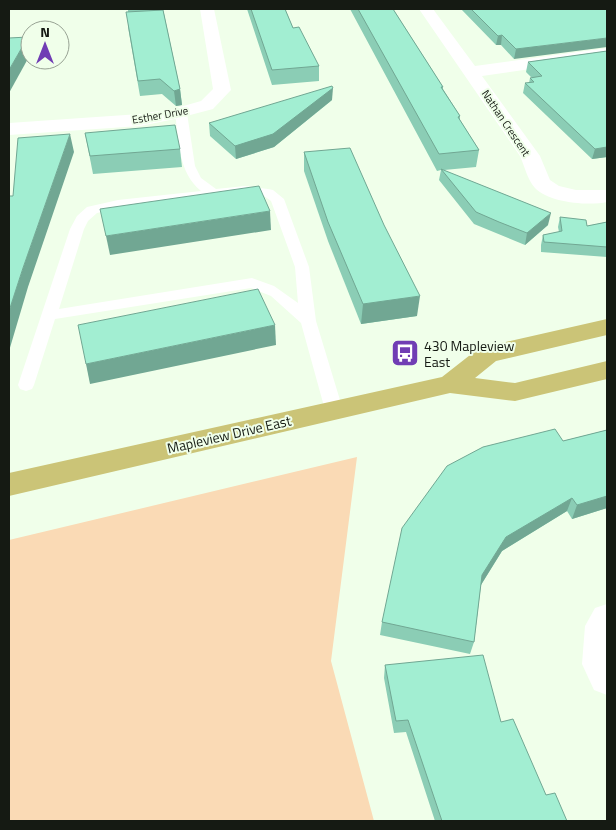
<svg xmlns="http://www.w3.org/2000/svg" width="616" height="830" viewBox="0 0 616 830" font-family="'Titillium Web',sans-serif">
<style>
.green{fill:#fadab5}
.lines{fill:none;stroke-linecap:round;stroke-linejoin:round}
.service{fill:#fff;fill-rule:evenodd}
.minor{fill:#fff;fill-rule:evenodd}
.primary{fill:#cbc477;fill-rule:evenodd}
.wall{fill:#8bcdb5}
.shaded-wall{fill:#71a793}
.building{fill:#a2eed2;stroke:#71a793}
.labels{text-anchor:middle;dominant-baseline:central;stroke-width:4;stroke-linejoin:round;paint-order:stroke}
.far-street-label{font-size:11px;fill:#151a13;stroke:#f0ffea}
.poi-label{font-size:14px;fill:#151a13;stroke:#f0ffea;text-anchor:start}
.street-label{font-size:14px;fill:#151a13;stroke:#f0ffea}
</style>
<rect width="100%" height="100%" fill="#f0ffea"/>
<path class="green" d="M 357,457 L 331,661 L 374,821 L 9,821 L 9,540 Z"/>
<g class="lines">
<path class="service" d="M 181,110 L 187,113 L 195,166 L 201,178 L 216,189 L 245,186 L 268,189 L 273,190 L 284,199 L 309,267 L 316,321 L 343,410 L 340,414 L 334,416 L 328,414 L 325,410 L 301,323 L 271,296 L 251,288 L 55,319 L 34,385 L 32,389 L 26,391 L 20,389 L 18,385 L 70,229 L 77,216 L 87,207 L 118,200 L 201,191 C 178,172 179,141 175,113 ZM 245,194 L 264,196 L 271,201 L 295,267 L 298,303 L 274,286 L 252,278 L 59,309 L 84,229 L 88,221 L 97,213 L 118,208 Z"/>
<g class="minor">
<path d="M 200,9 L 214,9 L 231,90 L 213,109 L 175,119 L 140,126 L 9,135 L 9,123 L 140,114 L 173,109 L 201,101 L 213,89 Z"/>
<path d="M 419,9 L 433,9 L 475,66 L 607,48 L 607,58 L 482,76 L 540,156 L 550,180 L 559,186 L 576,190 L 607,190 L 607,202 C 589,206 549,203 535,188 C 527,179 525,167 520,156 Z"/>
<path d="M 607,604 L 607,695 L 594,690 L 582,664 L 585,626 L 595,608 Z"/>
</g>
<path class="primary" d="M 607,319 L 607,335 L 496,361 L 475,378 L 515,383 L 607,361 L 607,379 L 515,401 L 450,393 L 9,496 L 9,473 L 442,377 L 479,348 Z"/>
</g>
<g class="wall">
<path d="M 128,9 L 163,9 L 180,89 L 182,105 L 176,106 L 162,94 L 140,96 L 128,27 Z"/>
<path d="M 247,9 L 285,9 L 293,28 L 319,66 L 319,81 L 272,85 Z"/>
<path d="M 350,9 L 393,9 L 443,87 L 443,89 L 460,116 L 460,120 L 479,150 L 476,167 L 444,170 L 548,225 L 525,245 L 474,224 L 439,180 L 441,170 L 437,171 Z"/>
<path d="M 461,9 L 607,9 L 514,59 L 501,45 L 496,45 Z"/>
<path d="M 607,51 L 607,157 L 592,159 L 523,93 L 525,83 L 529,83 L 530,78 L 532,78 L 526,72 L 528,62 Z"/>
<path d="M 332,100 L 274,147 L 236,159 L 210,136 L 209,123 Z"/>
<path d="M 85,133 L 180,149 L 182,167 L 93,174 Z"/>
<path d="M 304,152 L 417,316 L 361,324 L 328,241 L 304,171 Z"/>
<path d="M 560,217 L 587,226 L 607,222 L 607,257 L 541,252 L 541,245 L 543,235 L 559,232 L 558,227 Z"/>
<path d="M 607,430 L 607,508 L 572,519 L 567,511 L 502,551 L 481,585 L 474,642 L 470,654 L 380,635 L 382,622 L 563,441 Z"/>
<path d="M 385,665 L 501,722 L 546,795 L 567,821 L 435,821 L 406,732 L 394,733 L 384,678 Z"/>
</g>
<g class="shaded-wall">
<path d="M 502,35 L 501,45 L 496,45 L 498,36 Z"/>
<path d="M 28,37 L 30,45 L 30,55 L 9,93 L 9,70 Z"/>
<path d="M 607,38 L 607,47 L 514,59 L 516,49 Z"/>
<path d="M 333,88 L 332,100 L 274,147 L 236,159 L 235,146 Z"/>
<path d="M 180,89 L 182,105 L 176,106 L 174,91 Z"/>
<path d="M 70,134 L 74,152 L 28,287 L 9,351 L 9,311 L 23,268 Z"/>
<path d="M 607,147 L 607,157 L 592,159 L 595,149 Z"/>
<path d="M 270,211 L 271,230 L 110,255 L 106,236 Z"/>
<path d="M 551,213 L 548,225 L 525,245 L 527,233 Z"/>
<path d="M 420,296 L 417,316 L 361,324 L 363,304 Z"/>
<path d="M 275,325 L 276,345 L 90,384 L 86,364 Z"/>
<path d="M 607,496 L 607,508 L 572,519 L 577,505 Z"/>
<path d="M 572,498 L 567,511 L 502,551 L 479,588 L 482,575 L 506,537 Z"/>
</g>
<g class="building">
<path d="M 146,9 L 163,9 L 163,10 L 155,11 Z"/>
<path d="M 251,9 L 285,9 L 293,28 L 299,27 L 319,66 L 272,70 Z"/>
<path d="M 358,9 L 393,9 L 443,87 L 441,87 L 460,116 L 458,117 L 479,150 L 439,154 Z"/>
<path d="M 471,9 L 607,9 L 607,38 L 516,49 L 502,35 L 498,36 Z"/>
<path d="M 163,10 L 180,89 L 174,91 L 160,79 L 138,81 L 126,12 Z"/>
<path d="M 28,37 L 9,70 L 9,38 Z"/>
<path d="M 607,51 L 607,147 L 595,149 L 525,83 L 534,82 L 530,78 L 542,76 L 528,62 Z"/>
<path d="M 332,86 L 333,88 L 273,134 L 235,146 L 209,123 Z"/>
<path d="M 175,125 L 180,149 L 90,156 L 85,133 Z"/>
<path d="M 70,134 L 23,268 L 9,311 L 9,196 L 13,196 L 18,138 Z"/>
<path d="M 350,148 L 384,225 L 420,296 L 363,304 L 328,222 L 304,152 Z"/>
<path d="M 441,169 L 551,213 L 527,233 L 499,222 L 476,212 Z"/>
<path d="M 259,186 L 270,211 L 106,236 L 100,209 Z"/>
<path d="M 560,217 L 586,220 L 587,226 L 607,222 L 607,247 L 544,242 L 543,235 L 562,231 Z"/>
<path d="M 258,289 L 275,325 L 86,364 L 78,325 Z"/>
<path d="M 555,429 L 563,441 L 607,430 L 607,496 L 577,505 L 572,498 L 506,537 L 482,575 L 474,642 L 382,622 L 402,528 L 447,466 L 483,447 Z"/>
<path d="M 483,655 L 501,722 L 513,719 L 546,795 L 555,793 L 567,821 L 442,821 L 408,720 L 396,721 L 385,665 Z"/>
</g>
<defs>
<g id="bus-square" transform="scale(1.4375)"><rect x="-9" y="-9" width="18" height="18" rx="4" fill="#703db4" stroke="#f0ffea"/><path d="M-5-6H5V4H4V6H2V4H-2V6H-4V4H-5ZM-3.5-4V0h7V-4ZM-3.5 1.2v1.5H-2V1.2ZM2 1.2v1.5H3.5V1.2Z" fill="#fff"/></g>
</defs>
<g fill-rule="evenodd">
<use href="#bus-square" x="405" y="353"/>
</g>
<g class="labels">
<g class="far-street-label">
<text transform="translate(160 115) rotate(-10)">Esther Drive</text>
<text transform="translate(506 123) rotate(56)">Nathan Crescent</text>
</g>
<g class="poi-label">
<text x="424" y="345">430 Mapleview<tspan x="424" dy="16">East</tspan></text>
</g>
<g class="street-label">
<text transform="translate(229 434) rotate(-13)">Mapleview Drive East</text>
</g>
</g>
<rect width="616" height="830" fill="none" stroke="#151a13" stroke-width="20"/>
<g transform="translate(45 45)"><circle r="24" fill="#f0ffea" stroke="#98a394"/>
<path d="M0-4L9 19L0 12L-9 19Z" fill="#703db4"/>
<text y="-8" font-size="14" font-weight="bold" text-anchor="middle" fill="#151a13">N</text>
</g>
</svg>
